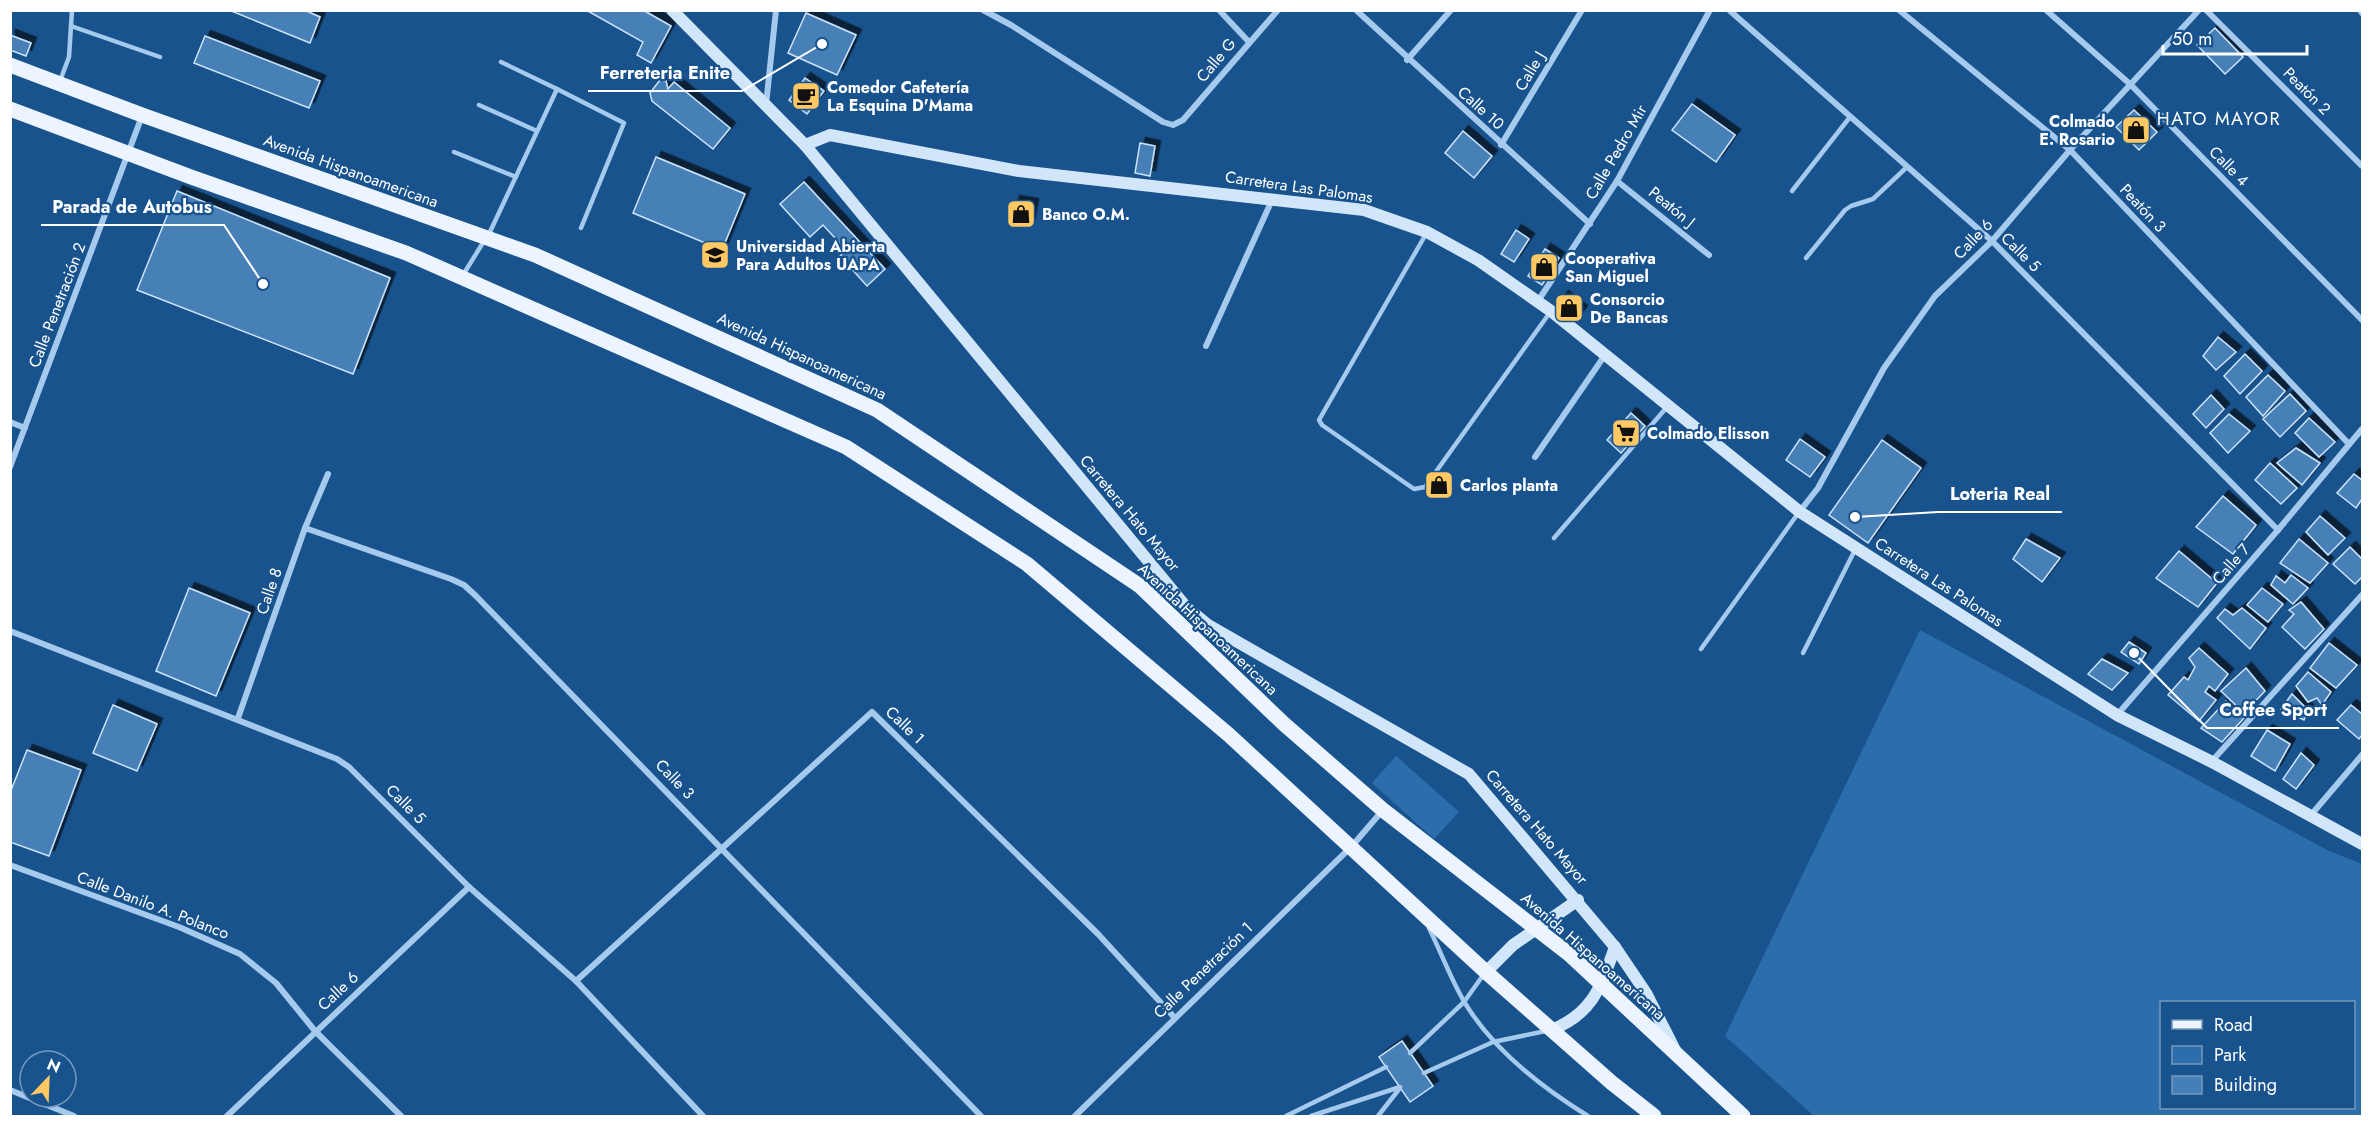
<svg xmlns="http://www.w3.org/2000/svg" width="2373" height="1127" viewBox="0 0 2373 1127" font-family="Jost,sans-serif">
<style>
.green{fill:#2c6dab;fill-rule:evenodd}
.building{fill:#467fb7;stroke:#cbe3fa;stroke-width:1.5;filter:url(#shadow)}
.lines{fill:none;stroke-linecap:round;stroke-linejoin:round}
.lane{stroke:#a5caee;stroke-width:4.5}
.street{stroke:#a5caee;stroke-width:6}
.secondary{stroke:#d2e6fa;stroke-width:12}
.primary{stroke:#ecf4ff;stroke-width:15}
.labels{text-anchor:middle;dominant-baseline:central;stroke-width:4.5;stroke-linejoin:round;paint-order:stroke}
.street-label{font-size:16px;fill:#fff;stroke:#19538d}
.poi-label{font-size:16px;font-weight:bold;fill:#fff;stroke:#19538d;text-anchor:start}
.neighbourhood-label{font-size:18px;letter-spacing:1.5px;fill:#fff;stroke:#19538d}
.leader{fill:none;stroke:#fff;stroke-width:2}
.callout-dot{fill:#fff;stroke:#19538d;stroke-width:2}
.callout-label{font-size:18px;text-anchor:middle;font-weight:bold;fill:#fff;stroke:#19538d;stroke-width:4.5;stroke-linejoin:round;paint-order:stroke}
</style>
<defs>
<filter id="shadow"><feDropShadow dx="5.5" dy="-5.5" stdDeviation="0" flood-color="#0009"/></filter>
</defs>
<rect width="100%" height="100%" fill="#19538d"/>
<g class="green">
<path d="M 1920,630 L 2327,850 L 2362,864 L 2362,1116 L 1814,1116 L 1725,1036 ZM 2162,1002 L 2354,1002 L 2354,1108 L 2162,1108 Z"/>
<path d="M 1396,756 L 1459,812 L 1434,839 L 1372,783 Z"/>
</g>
<g class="building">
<path d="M 229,10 L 304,10 L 320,17 L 310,43 Z"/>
<path d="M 586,10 L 643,10 L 671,26 L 651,63 L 637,55 L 643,42 Z"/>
<path d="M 806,13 L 856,35 L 837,75 L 788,53 Z"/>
<path d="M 2215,28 L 2243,57 L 2225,74 L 2197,45 Z"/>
<path d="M 10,35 L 31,43 L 26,56 L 10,50 Z"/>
<path d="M 205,36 L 320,81 L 309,108 L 194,63 Z"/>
<path d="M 805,78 L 824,91 L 807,114 L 789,100 Z"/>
<path d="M 660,80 L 666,81 L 668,89 L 674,82 L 730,128 L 713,149 L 652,101 L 650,93 Z"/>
<path d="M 1692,104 L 1735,135 L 1716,162 L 1672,130 Z"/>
<path d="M 2134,110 L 2157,132 L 2139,150 L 2116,127 Z"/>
<path d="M 1463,131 L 1492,156 L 1474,178 L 1445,153 Z"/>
<path d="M 1140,143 L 1155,146 L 1150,176 L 1135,173 Z"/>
<path d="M 656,157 L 745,194 L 722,250 L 633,213 Z"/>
<path d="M 804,182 L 885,269 L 867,286 L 840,256 L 846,250 L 823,225 L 810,237 L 780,204 Z"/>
<path d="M 177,191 L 390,278 L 353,374 L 137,290 Z"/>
<path d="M 1014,201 L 1033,204 L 1029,227 L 1010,224 Z"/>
<path d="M 1516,230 L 1529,239 L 1514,262 L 1501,254 Z"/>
<path d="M 1545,249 L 1559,258 L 1542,285 L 1528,276 Z"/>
<path d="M 1563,296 L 1582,311 L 1576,319 L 1556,305 Z"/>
<path d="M 2218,337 L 2236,352 L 2216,370 L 2203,356 Z"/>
<path d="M 2245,354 L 2262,371 L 2240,394 L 2224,376 Z"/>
<path d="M 2268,375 L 2285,391 L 2263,416 L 2246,397 Z"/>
<path d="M 2290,394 L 2306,411 L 2280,437 L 2263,419 Z"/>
<path d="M 2211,395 L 2224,409 L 2206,428 L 2193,414 Z"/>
<path d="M 1631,413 L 1645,426 L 1621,453 L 1607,440 Z"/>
<path d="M 2229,414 L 2250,431 L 2228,453 L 2210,433 Z"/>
<path d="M 2309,418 L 2335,442 L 2319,457 L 2295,433 Z"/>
<path d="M 1800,439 L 1825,457 L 1810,477 L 1786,460 Z"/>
<path d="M 1882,440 L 1921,468 L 1868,543 L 1829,515 Z"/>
<path d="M 2296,448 L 2320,463 L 2302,485 L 2277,463 Z"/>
<path d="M 2270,463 L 2297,488 L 2281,504 L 2255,480 Z"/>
<path d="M 2354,474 L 2362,480 L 2362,499 L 2356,508 L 2337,493 Z"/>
<path d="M 2223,496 L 2256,525 L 2233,554 L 2196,527 Z"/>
<path d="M 2320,516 L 2345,538 L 2328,555 L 2306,532 Z"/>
<path d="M 2026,539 L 2060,558 L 2042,582 L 2013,559 Z"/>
<path d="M 2299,539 L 2328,563 L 2310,583 L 2280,563 Z"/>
<path d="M 2350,547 L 2362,559 L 2362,577 L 2355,584 L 2333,564 Z"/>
<path d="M 2179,551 L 2217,583 L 2198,607 L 2156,578 Z"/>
<path d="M 2291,575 L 2308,588 L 2293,604 L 2271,585 L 2276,576 L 2285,583 Z"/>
<path d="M 189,588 L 250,613 L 216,696 L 156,671 Z"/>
<path d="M 2262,588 L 2283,604 L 2268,622 L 2247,605 Z"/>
<path d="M 2301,602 L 2324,629 L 2305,649 L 2282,627 L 2294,614 L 2289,610 Z"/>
<path d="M 2242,608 L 2266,628 L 2250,649 L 2217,618 L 2225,609 L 2233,615 Z"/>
<path d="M 2129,642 L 2146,653 L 2139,664 L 2121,652 Z"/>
<path d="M 2329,643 L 2357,665 L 2336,688 L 2310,668 Z"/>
<path d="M 2199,648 L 2228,674 L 2215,691 L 2209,686 L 2205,692 L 2216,700 L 2199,721 L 2168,695 L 2184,677 L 2188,680 L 2195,667 L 2189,658 Z"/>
<path d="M 2102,659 L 2128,673 L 2112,690 L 2088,674 Z"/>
<path d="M 2246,668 L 2265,691 L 2244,713 L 2221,691 Z"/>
<path d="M 2308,672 L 2331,692 L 2322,705 L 2317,698 L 2308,702 L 2296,686 Z"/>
<path d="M 2292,694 L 2308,710 L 2304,720 L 2281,709 Z"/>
<path d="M 2226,701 L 2244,718 L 2222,742 L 2201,728 Z"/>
<path d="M 113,705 L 157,724 L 137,771 L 93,753 Z"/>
<path d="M 2351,705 L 2362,714 L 2362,735 L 2359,739 L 2337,720 Z"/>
<path d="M 2267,730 L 2290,744 L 2275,771 L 2251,756 Z"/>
<path d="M 27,750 L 81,770 L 49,856 L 10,842 L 10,793 Z"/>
<path d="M 2301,753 L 2314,765 L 2296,789 L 2283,779 Z"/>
<path d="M 1402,1041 L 1433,1086 L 1410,1102 L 1379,1057 Z"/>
</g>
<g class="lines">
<g class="lane">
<path d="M 71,26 L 160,57"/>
<path d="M 501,62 L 557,89"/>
<path d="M 60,81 L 69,57 L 72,10"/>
<path d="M 479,105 L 537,131"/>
<path d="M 454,152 L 516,177"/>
<path d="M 1792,191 L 1850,117"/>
<path d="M 489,234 L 557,89 L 624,123 L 581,228"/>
<path d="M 1426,234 L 1319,420 L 1322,425 L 1414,489 L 1425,487 L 1551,311"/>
<path d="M 1806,258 L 1845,210 L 1851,206 L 1873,199 L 1907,167"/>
<path d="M 463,275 L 484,241"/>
<path d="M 1554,538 L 1667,407"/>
<path d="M 1701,649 L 1799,512"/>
<path d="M 1803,653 L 1856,548"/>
<path d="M 1429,928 C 1441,952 1451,980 1465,1003 C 1494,1051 1541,1087 1588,1116"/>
<path d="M 1410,1053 L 1464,1002 L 1484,974"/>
<path d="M 1424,1073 L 1493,1042 L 1546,1031"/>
<path d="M 1286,1116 L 1386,1067"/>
<path d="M 1311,1116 L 1400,1087"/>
<path d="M 1378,1116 L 1400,1088"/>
</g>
<g class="street">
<path d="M 983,10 L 1011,25 L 1163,122 L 1173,125 L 1183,120 L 1278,10"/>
<path d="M 1219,10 L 1249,42"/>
<path d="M 1356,10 L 1590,224"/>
<path d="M 1729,10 L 1992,241 L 2278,530"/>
<path d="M 1899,10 L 2070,150 L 2349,444"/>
<path d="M 2046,10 L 2131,85 L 2362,320"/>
<path d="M 2206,10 L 2362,166"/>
<path d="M 2360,10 L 2362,13"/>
<path d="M 1407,60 L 1451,10"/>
<path d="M 766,105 L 776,10"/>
<path d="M 1501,145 L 1582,10"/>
<path d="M 1617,181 L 1709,255"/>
<path d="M 1538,301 L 1617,181 L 1710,10"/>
<path d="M 1206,346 L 1272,200"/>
<path d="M 10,422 L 25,428"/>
<path d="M 1535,457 L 1605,355"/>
<path d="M 10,467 L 142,116"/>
<path d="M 1800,511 L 1818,488 L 1884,368 L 1935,296 L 1992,241 L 2070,150 L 2199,10"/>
<path d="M 305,528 L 451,579 L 464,585 L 476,596 L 981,1116"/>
<path d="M 10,631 L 337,759 L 349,767 L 469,887 L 576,981 L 703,1116"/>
<path d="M 2117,715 L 2278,530 L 2362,429"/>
<path d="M 238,718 L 305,528 L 328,474"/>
<path d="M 2212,761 L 2362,595"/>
<path d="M 2311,815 L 2362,755"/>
<path d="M 10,865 L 179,927 L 240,954 L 276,983 L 315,1031 L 401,1116"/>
<path d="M 576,981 L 872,712 L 1098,934 L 1174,1017"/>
<path d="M 10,1090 L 74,1116"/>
<path d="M 227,1116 L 469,887"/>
<path d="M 1075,1116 L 1352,846 L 1383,810"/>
</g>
<g class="secondary">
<path d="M 672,10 L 805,145 L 1187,608 L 1208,625 L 1469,774 L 1615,947 L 1646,993 L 1675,1050"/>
<path d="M 805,145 L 830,135 L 1019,171 L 1364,210 L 1427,232 L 1478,260 L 1551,311 L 1800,512 L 2117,715 L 2212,762 L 2362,844"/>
<path d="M 1486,972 L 1513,945 L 1578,900"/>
<path d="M 1551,1030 C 1593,1014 1601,986 1615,947"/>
</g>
<g class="primary">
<path d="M 10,65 L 142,115 L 535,255 L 877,410 L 1140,586 L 1284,724 L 1383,810 L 1569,954 L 1743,1116"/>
<path d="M 10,109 L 191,177 L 406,253 L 846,447 L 1027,564 L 1229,735 L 1486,972 L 1612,1083 L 1654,1116"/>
</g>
</g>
<defs>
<g id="cafe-square" transform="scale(1.5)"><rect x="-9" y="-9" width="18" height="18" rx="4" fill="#ffc862" stroke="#19538d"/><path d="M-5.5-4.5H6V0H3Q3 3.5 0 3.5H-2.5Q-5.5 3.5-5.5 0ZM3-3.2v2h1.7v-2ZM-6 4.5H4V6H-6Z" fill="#111"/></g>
<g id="shop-square" transform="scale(1.5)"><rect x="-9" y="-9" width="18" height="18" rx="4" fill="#ffc862" stroke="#19538d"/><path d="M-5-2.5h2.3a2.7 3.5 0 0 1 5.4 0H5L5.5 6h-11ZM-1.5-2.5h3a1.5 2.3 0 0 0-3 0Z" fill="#111"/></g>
<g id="university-square" transform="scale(1.5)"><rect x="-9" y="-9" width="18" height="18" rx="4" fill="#ffc862" stroke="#19538d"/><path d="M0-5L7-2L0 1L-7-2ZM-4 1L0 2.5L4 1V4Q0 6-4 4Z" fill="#111"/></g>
<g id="supermarket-square" transform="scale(1.5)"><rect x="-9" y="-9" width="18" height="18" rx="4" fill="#ffc862" stroke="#19538d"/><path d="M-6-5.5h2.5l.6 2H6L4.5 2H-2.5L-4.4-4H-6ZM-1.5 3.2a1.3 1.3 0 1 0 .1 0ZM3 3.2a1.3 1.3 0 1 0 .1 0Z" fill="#111"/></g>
</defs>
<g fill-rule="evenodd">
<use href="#cafe-square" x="806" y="96"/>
<use href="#shop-square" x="2136" y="130"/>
<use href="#shop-square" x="1021" y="214"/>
<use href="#university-square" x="715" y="255"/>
<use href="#shop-square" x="1544" y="267"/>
<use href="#shop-square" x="1569" y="308"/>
<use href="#supermarket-square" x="1626" y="433"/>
<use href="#shop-square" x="1439" y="485"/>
</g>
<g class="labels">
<g class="street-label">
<text transform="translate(1216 60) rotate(-50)">Calle G</text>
<text transform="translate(1530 71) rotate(-59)">Calle J</text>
<text transform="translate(2307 91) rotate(45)">Peatón 2</text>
<text transform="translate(1481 108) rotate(42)">Calle 10</text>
<text transform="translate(1616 152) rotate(-60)">Calle Pedro Mir</text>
<text transform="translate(2229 166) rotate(45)">Calle 4</text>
<text transform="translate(351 171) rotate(20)">Avenida Hispanoamericana</text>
<text transform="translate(1299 187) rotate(8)">Carretera Las Palomas</text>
<text transform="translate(1672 207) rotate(39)">Peatón J</text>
<text transform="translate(2143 208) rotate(47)">Peatón 3</text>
<text transform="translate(1973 239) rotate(-46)">Calle 6</text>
<text transform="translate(2021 252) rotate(45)">Calle 5</text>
<text transform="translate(57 305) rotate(-69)">Calle Penetración 2</text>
<text transform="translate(802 356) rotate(25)">Avenida Hispanoamericana</text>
<text transform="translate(1130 513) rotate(50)">Carretera Hato Mayor</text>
<text transform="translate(2231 564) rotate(-49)">Calle 7</text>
<text transform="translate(1939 582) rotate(33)">Carretera Las Palomas</text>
<text transform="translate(269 591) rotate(-71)">Calle 8</text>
<text transform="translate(1208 629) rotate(43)">Avenida Hispanoamericana</text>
<text transform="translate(905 725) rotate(44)">Calle 1</text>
<text transform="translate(675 779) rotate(46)">Calle 3</text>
<text transform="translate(406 804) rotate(45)">Calle 5</text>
<text transform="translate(1537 827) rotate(49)">Carretera Hato Mayor</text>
<text transform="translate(153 905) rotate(21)">Calle Danilo A. Polanco</text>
<text transform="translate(1593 956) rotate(41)">Avenida Hispanoamericana</text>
<text transform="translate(1203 970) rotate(-44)">Calle Penetración 1</text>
<text transform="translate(338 991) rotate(-43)">Calle 6</text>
</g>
<g class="poi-label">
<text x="827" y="87">Comedor Cafetería<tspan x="827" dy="18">La Esquina D'Mama</tspan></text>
<text x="2115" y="121" text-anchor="end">Colmado<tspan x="2115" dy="18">E. Rosario</tspan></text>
<text x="1042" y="214">Banco O.M.</text>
<text x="736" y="246">Universidad Abierta<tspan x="736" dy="18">Para Adultos UAPA</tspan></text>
<text x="1565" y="258">Cooperativa<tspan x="1565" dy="18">San Miguel</tspan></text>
<text x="1590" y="299">Consorcio<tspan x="1590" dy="18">De Bancas</tspan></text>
<text x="1647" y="433">Colmado Elisson</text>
<text x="1460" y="485">Carlos planta</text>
</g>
<g class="neighbourhood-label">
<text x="2219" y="119">HATO MAYOR</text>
</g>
</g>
<path class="leader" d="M822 44L742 91H588M263 284L224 225H41M1855 517L1938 512H2062M2134 653L2207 728H2339"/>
<g class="callout-dot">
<circle cx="822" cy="44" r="6"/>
<circle cx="263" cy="284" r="6"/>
<circle cx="1855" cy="517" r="6"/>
<circle cx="2134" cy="653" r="6"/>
</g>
<g class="callout-label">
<text x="665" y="79">Ferreteria Enite</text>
<text x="132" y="213">Parada de Autobus</text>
<text x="2000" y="500">Loteria Real</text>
<text x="2273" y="716">Coffee Sport</text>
</g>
<rect width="2373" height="1127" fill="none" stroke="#ffffff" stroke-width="24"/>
<rect x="2160" y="1001" width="195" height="108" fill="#19538d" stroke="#7598bb" stroke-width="1.5"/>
<rect x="2172" y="1020" width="30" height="9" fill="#ecf4ff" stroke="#7598bb" stroke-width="1.5"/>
<text x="2214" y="1031" font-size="18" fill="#ffffff">Road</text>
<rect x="2172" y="1046" width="30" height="18" fill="#2c6dab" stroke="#7598bb" stroke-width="1.5"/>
<text x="2214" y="1061" font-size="18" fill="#ffffff">Park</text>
<rect x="2172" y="1076" width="30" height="18" fill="#467fb7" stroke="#7598bb" stroke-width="1.5"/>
<text x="2214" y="1091" font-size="18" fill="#ffffff">Building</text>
<g transform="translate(48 1079) rotate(23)"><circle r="28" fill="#19538d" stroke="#7598bb" stroke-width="1.5"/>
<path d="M0-4.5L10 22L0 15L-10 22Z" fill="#ffc862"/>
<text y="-9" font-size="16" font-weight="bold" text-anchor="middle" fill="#ffffff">N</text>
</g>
<path d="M2163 45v9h144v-9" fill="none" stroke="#ffffff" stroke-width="3"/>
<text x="2172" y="45" font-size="18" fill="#ffffff" stroke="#19538d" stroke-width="4.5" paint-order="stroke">50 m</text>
</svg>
